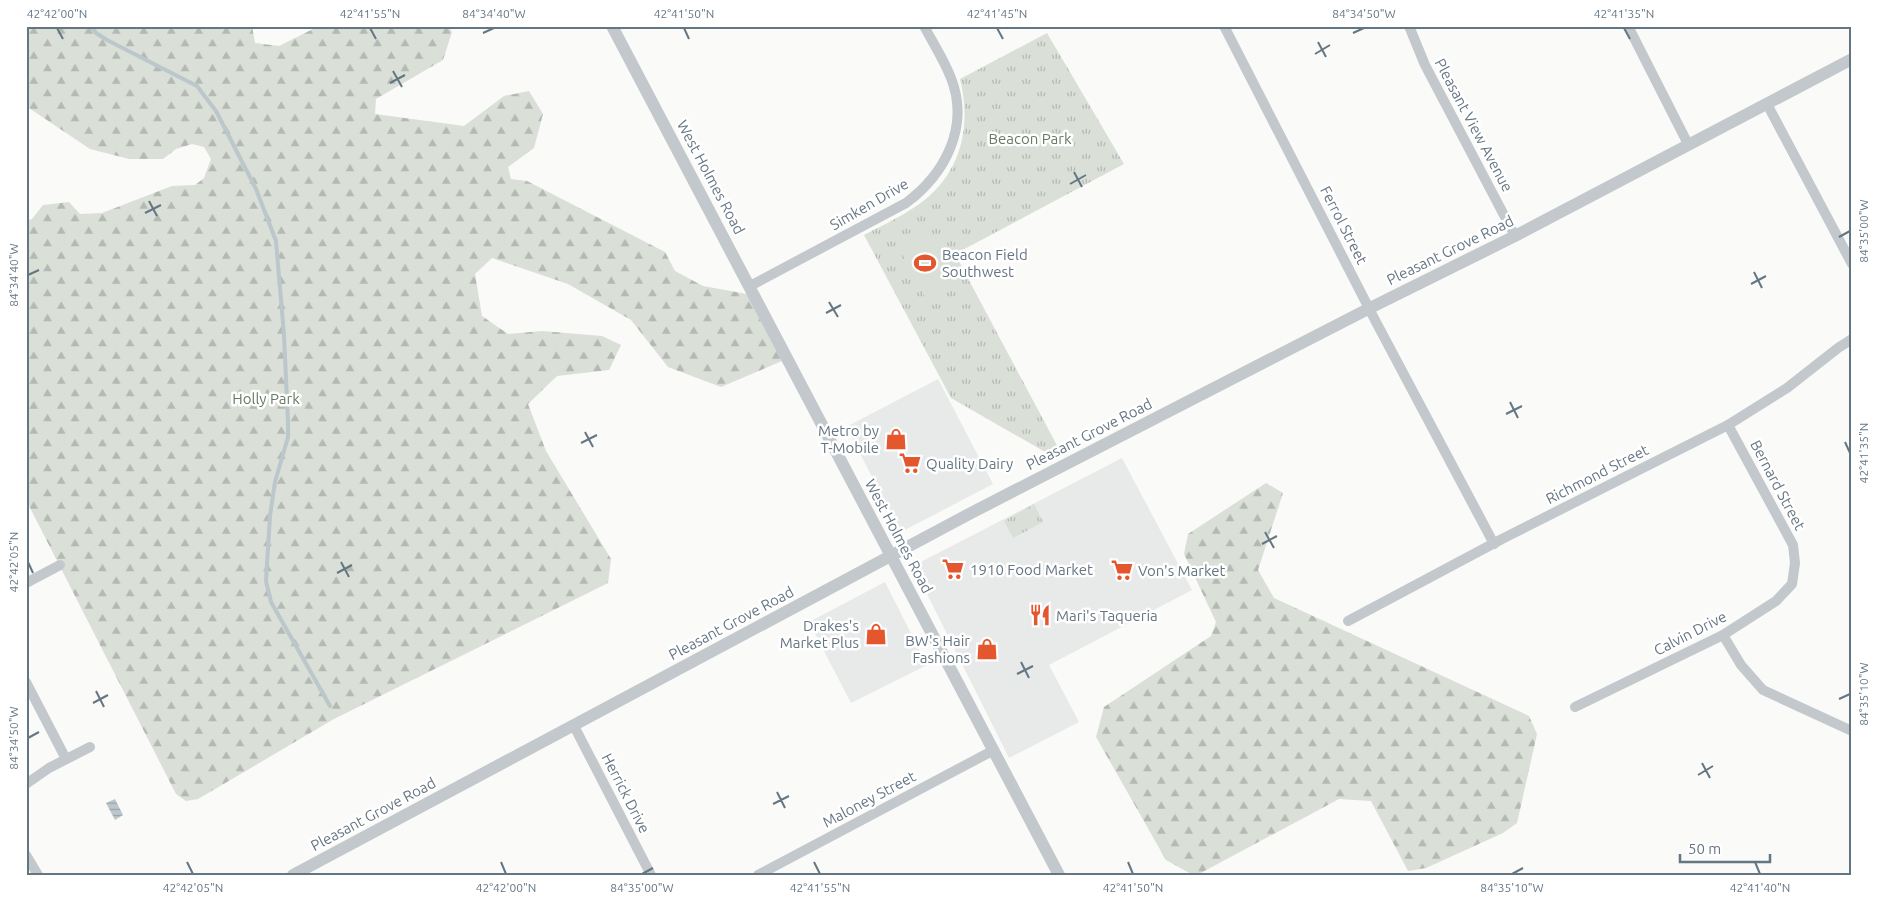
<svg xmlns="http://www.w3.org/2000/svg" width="1878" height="901" viewBox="0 0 1878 901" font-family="Ubuntu,sans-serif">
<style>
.built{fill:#e8e9e9}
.grass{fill:url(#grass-tufts)}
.forest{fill:url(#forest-firs)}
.pitch{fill:#dadfd7}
.water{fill:url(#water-rules)}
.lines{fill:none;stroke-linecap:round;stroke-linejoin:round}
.stream{stroke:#bbc7cb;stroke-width:4}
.minor{stroke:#c3c8cc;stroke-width:10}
.tertiary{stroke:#c3c8cc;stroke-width:12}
.ticks{fill:none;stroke:#657683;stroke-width:2}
.labels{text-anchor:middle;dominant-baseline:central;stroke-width:5;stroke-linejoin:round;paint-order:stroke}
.street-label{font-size:15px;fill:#657683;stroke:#fff}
.park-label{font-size:15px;fill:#687a64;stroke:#fff}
.poi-label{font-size:15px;fill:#657683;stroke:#fff;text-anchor:start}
.neatline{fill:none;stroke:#657683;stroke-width:2}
.ticks-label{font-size:12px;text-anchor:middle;fill:#657683}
</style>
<defs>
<pattern id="grass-tufts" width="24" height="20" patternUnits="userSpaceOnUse" patternTransform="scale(1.25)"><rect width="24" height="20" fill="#dadfd7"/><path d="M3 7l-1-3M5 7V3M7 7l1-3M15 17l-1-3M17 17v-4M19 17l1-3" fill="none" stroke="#b4b9b4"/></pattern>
<pattern id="forest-firs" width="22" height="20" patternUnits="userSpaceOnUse" patternTransform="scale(1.25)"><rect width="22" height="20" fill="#dadfd7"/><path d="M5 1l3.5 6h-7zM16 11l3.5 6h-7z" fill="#b4b9b4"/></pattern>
<pattern id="water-rules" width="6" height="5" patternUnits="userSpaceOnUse" patternTransform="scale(1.25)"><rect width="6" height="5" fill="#bbc7cb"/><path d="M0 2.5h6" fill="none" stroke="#9ca6aa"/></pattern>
</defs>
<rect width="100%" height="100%" fill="#fafaf8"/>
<g class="built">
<path d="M 938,379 L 993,484 L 901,532 L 846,427 Z"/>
<path d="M 1122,458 L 1192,590 L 1049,665 L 1079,722 L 1009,758 L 913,566 Z"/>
<path d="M 885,582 L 927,665 L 851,703 L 809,622 Z"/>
</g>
<g class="grass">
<path d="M 1047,33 L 1124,164 L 955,254 L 1061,453 L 1054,457 L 951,398 L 864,235 C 885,224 909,213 927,198 C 963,168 971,122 960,79 Z"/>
<path d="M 1034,504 L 1043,522 L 1013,538 L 1004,521 Z"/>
</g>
<g class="forest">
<path d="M 26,26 L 252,26 L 255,43 L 279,46 L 319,26 L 448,26 L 452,32 L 443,60 L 376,99 L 375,114 L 464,126 L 504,96 L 529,91 L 543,114 L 534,148 L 508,167 L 511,179 L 527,181 L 665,252 L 675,271 L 703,286 L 747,294 L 782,361 L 721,387 L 668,367 L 631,320 L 568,284 L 492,258 L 475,274 L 482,316 L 508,334 L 542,331 L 602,336 L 621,345 L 609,370 L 557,376 L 528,404 L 546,451 L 611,559 L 608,583 L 334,719 L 198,799 L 186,801 L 176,794 L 26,500 L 26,221 L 32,219 L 43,205 L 69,202 L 80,214 L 102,213 L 172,186 L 195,185 L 204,178 L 211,159 L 204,147 L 192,144 L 176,149 L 163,159 L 129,159 L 90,149 L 26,106 Z"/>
<path d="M 1266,483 L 1283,493 L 1258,570 L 1274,598 L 1529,716 L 1537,734 L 1517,823 L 1503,833 L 1426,868 L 1408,871 L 1371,801 L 1339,799 L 1197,875 L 1193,875 L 1166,860 L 1096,737 L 1104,707 L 1211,636 L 1216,622 L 1184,554 L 1188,534 Z"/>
</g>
<path class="pitch" d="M 925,225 L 955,284 L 926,299 L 895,241 Z"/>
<path class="water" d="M 115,799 L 123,815 L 115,820 L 106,803 Z"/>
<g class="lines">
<path class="stream" d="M 91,26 L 96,33 L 107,40 L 197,86 L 216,111 L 256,189 L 276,241 L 284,335 L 288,423 L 288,437 L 275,482 L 270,516 L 266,581 L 271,602 L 330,706"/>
<g class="minor">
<path d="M 1224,26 L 1376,322 L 1494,544"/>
<path d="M 1409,26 L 1425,65 L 1515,236"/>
<path d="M 1628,26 L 1688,144"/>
<path d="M 1767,104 L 1852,264"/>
<path d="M 750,286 L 906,203 C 945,174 970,127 951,78 C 944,60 933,43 924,26"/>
<path d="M 26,583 L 60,565"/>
<path d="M 1348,621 L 1502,539 L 1728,425 L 1787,388 L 1838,348 L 1852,339"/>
<path d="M 1723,635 L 1741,665 L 1763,690 L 1852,731"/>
<path d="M 26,682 L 66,759"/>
<path d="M 1575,707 L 1723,635 L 1776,601 L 1792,584 L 1795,563 L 1793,545 L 1728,425"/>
<path d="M 574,726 L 651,875"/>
<path d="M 26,784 L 49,768 L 90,747"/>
<path d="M 26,855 L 38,875"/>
<path d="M 758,875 L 994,750"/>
</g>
<g class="tertiary">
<path d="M 612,26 L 1059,875"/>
<path d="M 293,875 L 971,513 L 1370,308 L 1515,236 L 1852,59"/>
</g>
</g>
<path class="ticks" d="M 57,28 L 63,39M 370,28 L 376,39M 684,28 L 689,39M 997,28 L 1003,39M 1624,28 L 1630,39M 483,33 L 494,28M 1353,33 L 1364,28M 1318,42 L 1326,57M 1315,54 L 1330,45M 393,71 L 402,87M 390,83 L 405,75M 1074,172 L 1082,187M 1070,184 L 1086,175M 149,201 L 157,216M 145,213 L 161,205M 1839,237 L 1850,231M 1754,272 L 1762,288M 28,275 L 39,270M 1751,284 L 1766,276M 829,302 L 838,317M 826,313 L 841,305M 1510,402 L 1518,418M 1506,414 L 1522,406M 585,432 L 593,447M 1845,442 L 1850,453M 581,443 L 597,435M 1265,532 L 1274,548M 1262,544 L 1277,536M 28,562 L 33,573M 341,562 L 349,577M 337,573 L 352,565M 1021,662 L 1029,678M 1017,674 L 1033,666M 96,691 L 104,707M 1839,699 L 1850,694M 93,703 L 108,695M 28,738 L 39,732M 1702,763 L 1710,778M 1698,775 L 1713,766M 777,792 L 785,808M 773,804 L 789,796M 187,862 L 193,874M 501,862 L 506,874M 814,862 L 820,874M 1128,862 L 1133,874M 1755,862 L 1760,874M 642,874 L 653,868M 1512,874 L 1523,868"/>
<defs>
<g id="stadium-bare" transform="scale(1.725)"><path d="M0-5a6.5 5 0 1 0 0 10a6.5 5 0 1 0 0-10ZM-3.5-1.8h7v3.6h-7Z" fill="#e4572e" stroke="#fff" stroke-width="2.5" paint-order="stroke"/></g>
<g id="shop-bare" transform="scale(1.725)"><path d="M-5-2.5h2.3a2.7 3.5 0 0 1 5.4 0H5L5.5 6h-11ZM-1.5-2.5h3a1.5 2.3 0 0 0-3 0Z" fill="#e4572e" stroke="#fff" stroke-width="2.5" paint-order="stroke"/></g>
<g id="supermarket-bare" transform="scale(1.725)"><path d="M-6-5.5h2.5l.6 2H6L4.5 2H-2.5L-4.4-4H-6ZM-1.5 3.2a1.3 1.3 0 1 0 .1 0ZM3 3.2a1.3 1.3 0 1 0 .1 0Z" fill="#e4572e" stroke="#fff" stroke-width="2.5" paint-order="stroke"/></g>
<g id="restaurant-bare" transform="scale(1.725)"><path d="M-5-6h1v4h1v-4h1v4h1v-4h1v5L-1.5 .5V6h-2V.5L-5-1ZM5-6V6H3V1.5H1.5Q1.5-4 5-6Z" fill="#e4572e" stroke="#fff" stroke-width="2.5" paint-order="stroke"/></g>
</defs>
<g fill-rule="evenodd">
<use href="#stadium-bare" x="925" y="263"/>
<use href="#shop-bare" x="896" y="439"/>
<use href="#supermarket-bare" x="910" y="463"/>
<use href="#supermarket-bare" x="953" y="569"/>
<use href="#supermarket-bare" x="1122" y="570"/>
<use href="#restaurant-bare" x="1040" y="615"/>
<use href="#shop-bare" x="876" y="634"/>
<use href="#shop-bare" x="987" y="649"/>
</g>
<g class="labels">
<g class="street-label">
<text transform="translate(1474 125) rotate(62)">Pleasant View Avenue</text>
<text transform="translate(711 177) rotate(62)">West Holmes Road</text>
<text transform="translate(869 204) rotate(-30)">Simken Drive</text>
<text transform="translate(1344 225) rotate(63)">Ferrol Street</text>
<text transform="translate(1450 250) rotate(-26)">Pleasant Grove Road</text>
<text transform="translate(1089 434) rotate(-27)">Pleasant Grove Road</text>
<text transform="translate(1597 474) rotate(-27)">Richmond Street</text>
<text transform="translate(1778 485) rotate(62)">Bernard Street</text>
<text transform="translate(899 536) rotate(62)">West Holmes Road</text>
<text transform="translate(731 623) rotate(-28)">Pleasant Grove Road</text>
<text transform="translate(1690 633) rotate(-27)">Calvin Drive</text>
<text transform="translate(626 793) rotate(63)">Herrick Drive</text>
<text transform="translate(869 799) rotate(-28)">Maloney Street</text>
<text transform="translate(373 814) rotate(-28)">Pleasant Grove Road</text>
</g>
<g class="park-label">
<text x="1030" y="138">Beacon Park</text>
<text x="266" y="398">Holly Park</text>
</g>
<g class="poi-label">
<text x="942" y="254">Beacon Field<tspan x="942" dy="17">Southwest</tspan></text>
<text x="879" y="430" text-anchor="end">Metro by<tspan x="879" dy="17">T-Mobile</tspan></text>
<text x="926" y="463">Quality Dairy</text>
<text x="970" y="569">1910 Food Market</text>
<text x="1138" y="570">Von's Market</text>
<text x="1056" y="615">Mari's Taqueria</text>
<text x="859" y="625" text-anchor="end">Drakes's<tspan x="859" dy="17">Market Plus</tspan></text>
<text x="970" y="640" text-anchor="end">BW's Hair<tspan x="970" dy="17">Fashions</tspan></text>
</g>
</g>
<rect width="1878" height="901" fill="none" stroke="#ffffff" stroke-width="55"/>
<path d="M1680 854v8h90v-8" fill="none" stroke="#657683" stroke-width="2.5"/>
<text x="1688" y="854" font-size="15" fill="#657683" stroke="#ffffff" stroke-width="4" paint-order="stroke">50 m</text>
<rect x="28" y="28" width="1822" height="846" class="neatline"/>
<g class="ticks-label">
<text x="57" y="18">42°42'00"N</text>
<text x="370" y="18">42°41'55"N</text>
<text x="494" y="18">84°34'40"W</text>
<text x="684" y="18">42°41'50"N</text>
<text x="997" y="18">42°41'45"N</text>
<text x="1364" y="18">84°34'50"W</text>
<text x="1624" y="18">42°41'35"N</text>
<text transform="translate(1864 231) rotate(-90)" y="4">84°35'00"W</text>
<text transform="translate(14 275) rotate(-90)" y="4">84°34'40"W</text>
<text transform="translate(1864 453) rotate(-90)" y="4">42°41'35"N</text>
<text transform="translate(14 562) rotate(-90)" y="4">42°42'05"N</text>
<text transform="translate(1864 694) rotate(-90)" y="4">84°35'10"W</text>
<text transform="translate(14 738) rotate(-90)" y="4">84°34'50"W</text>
<text x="193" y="892">42°42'05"N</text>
<text x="506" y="892">42°42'00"N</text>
<text x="642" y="892">84°35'00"W</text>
<text x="820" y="892">42°41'55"N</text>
<text x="1133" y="892">42°41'50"N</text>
<text x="1512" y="892">84°35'10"W</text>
<text x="1760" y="892">42°41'40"N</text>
</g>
</svg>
